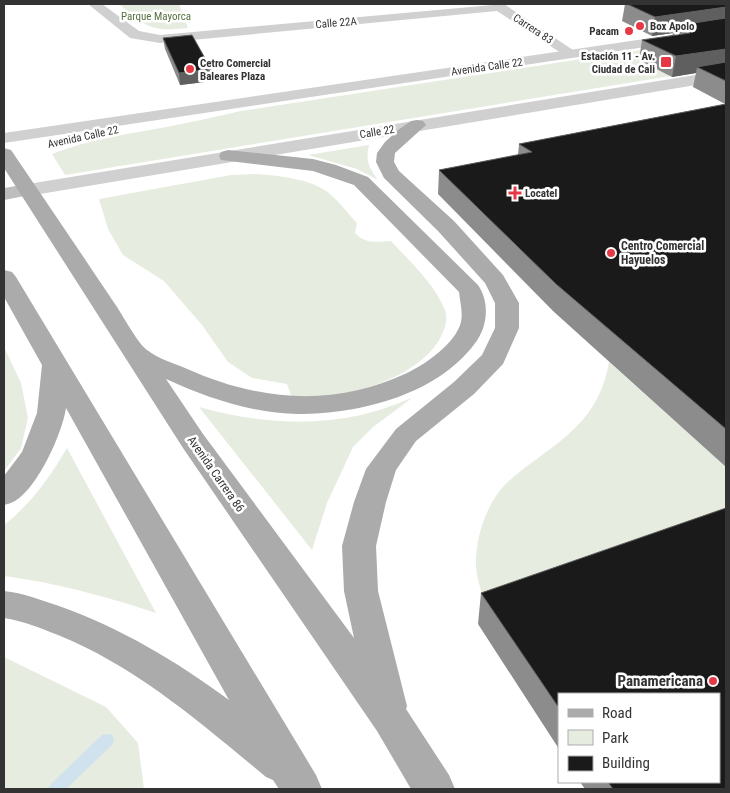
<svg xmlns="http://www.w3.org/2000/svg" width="730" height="793" viewBox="0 0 730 793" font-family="'Roboto Condensed',sans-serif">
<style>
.green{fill:#e6ecdf}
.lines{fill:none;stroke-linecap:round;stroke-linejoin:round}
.stream{fill:#cfe2ee;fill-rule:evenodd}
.minor{fill:#d0d0d0;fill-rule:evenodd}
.tertiary{fill:#d0d0d0;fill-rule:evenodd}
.secondary{fill:#bdbdbd;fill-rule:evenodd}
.primary{fill:#ababab;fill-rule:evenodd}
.wall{fill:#8c8c8c}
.shaded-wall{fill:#5f5f5f}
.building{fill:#1a1a1a;stroke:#5f5f5f}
.poi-dot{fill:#e63946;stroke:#fff;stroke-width:2}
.labels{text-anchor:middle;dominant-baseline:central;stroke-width:5;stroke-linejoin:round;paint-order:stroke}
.far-park-label{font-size:11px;fill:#56703f;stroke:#fff}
.far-street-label{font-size:11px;fill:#333;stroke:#fff}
.far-poi-label{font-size:11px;font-weight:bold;fill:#333;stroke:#fff;text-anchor:start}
.poi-label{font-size:12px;font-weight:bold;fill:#333;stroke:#fff;text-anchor:start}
.street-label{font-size:12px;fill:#333;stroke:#fff}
.near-poi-label{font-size:15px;font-weight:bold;fill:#333;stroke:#fff;text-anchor:end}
</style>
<rect width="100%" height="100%" fill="#fff"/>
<g class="green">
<path d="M 119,4 L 179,4 L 188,28 C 150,32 147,27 119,4 Z"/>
<path d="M 726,37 L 726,67 L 65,175 L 52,154 C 87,140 123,135 161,128 C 188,123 214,117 241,111 Z"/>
<path d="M 369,145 C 365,160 369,168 378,180 L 357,169 L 308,155 Z"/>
<path d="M 258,174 C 279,176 313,179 330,194 C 340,202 348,214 357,223 L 355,233 C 365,244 377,242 391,241 C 410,262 434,283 445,310 C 449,321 443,333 438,342 C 417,373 373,388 338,395 C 324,398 307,397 292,398 L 287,384 L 252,378 L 228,362 L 202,325 L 164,281 L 123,255 L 108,229 L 99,199 L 231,175 Z"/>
<path d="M 4,347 L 21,383 L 28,418 L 21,448 L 4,471 Z"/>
<path d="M 609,362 L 726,467 L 726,535 L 484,600 C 480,587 476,575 476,563 C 476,534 488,499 510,480 C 530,462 555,448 575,428 C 594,410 605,387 609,362 Z"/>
<path d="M 412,398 L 373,427 L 353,447 L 327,503 L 312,550 L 199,407 C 252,422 307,427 361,415 C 379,411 396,404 412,398 Z"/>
<path d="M 67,448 L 156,613 C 105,596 56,583 4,576 L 4,525 C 30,505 51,476 67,448 Z"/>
<path d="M 4,657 L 106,707 L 138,743 L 144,789 L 4,789 Z"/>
</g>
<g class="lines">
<path class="stream" d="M 107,734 L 112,735 L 114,740 L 112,745 L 66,789 L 48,789 L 51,784 L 102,735 Z"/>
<g class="minor">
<path d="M 88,4 L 102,4 L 139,31 L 160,35 L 504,4 L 579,54 L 577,57 L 567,57 L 497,11 L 160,43 L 130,38 Z"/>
<path d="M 726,70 L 726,80 L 28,196 L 21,194 L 18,190 L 21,186 L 28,184 Z"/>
</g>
<path class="tertiary" d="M 726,27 L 726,35 L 4,143 L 4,133 Z"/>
<path class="secondary" d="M 28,184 L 35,186 L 38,190 L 35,194 L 4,200 L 4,188 Z"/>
<g class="primary">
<path d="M 417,120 L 423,121 L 426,125 L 395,153 L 394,162 L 399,171 L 454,221 L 503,275 L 519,303 L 519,328 L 503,364 L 474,394 L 416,441 L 396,470 L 386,502 L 376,546 L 378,591 L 407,706 L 406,709 L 449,775 L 455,789 L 411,789 L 377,731 L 183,448 L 4,168 L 4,148 L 11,150 C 46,201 80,252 115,304 C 122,314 138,344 147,350 C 157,358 173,363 185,368 C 258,401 333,408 407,373 C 426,364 456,343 461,322 C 463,312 460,302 459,292 L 354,185 L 313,171 L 221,160 L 219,156 L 221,152 L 228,150 L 313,159 L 336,165 L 368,177 L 478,285 C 489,301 488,323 478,339 C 441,394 361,414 298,414 C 252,413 207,398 166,379 L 203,434 L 354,638 L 344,591 L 342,546 L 354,502 L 366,469 L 396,429 L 454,382 L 482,355 L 495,328 L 495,303 L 485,283 L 438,231 L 384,178 L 376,162 L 377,153 L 385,142 L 398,130 L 411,121 Z"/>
<path d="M 4,270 L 12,272 L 16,277 L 316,775 L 322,789 L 279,789 L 273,780 L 266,777 C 202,724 137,667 58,635 C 40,628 23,621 4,618 L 4,591 C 23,593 41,600 59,606 C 121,628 176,661 229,700 L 66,408 C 62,434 38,487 15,501 C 12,503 7,504 4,505 L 4,476 L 22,452 L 37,413 L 42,365 L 4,297 Z"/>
</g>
</g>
<g class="wall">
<path d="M 625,4 L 726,4 L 726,467 L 553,311 L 438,194 L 439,170 L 518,155 L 519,144 L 725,104 L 693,87 L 696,73 L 672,77 L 639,60 L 642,40 L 672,36 L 673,33 L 652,36 L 622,21 Z"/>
<path d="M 163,38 L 211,69 L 213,81 L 180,85 L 165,49 Z"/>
<path d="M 726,508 L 726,789 L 585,789 L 580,782 L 719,782 L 719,694 L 559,694 L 559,749 L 478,624 L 481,593 Z"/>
</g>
<g class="shaded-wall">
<path d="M 726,7 L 726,23 L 674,26 L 673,33 L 652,36 L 655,17 Z"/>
<path d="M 726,49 L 726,69 L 697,67 L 696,73 L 672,77 L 676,56 Z"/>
<path d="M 211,69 L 213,81 L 180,85 L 179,73 Z"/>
</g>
<g class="building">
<path d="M 627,4 L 726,4 L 726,7 L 655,17 Z"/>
<path d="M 726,18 L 726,49 L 676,56 L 642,40 L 690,33 L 674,26 Z"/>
<path d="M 192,35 L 211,69 L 179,73 L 163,38 Z"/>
<path d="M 726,62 L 726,81 L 697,67 Z"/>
<path d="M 726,104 L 726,429 L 556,284 L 439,170 L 532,152 L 519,144 Z"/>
<path d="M 726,508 L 726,789 L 613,789 L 608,782 L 719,782 L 719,694 L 559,694 L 559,708 L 481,593 Z"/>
</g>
<g class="poi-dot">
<circle cx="640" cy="26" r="5"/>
<circle cx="629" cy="31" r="5"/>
<rect x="660" y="56" width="12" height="12" rx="2.5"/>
<circle cx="190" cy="69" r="5"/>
<path d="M512.5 185.5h5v5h5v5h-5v5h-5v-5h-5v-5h5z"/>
<circle cx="611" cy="253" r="5"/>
<circle cx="713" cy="681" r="5"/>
</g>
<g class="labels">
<g class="far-park-label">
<text x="156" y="16">Parque Mayorca</text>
</g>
<g class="far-street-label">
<text transform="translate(336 23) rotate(-5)">Calle 22A</text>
<text transform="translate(533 29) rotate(33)">Carrera 83</text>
<text transform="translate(487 67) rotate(-8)">Avenida Calle 22</text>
<text transform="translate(377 132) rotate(-9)">Calle 22</text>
<text transform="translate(83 137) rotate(-12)">Avenida Calle 22</text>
</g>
<g class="far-poi-label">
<text x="650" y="26">Box Apolo</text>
<text x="619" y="31" text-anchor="end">Pacam</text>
<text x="655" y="56" text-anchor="end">Estación 11 - Av.<tspan x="655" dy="13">Ciudad de Cali</tspan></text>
<text x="200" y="63">Cetro Comercial<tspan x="200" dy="13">Baleares Plaza</tspan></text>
<text x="525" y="193">Locatel</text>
</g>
<g class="poi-label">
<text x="621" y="246">Centro Comercial<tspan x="621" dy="14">Hayuelos</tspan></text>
</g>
<g class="street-label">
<text transform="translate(216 474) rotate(55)">Avenida Carrera 86</text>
</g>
<g class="near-poi-label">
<text x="703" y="681">Panamericana</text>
</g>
</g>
<rect width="730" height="793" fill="none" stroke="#333333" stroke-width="10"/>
<rect x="558" y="693" width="162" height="90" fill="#ffffff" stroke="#adadad"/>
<rect x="568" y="709" width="25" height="8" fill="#ababab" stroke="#adadad"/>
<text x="602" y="718" font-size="15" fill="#333333">Road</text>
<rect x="568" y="730" width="25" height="15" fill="#e6ecdf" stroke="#adadad"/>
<text x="602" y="743" font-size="15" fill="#333333">Park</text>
<rect x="568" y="756" width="25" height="15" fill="#1a1a1a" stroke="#adadad"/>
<text x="602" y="768" font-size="15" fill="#333333">Building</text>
</svg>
